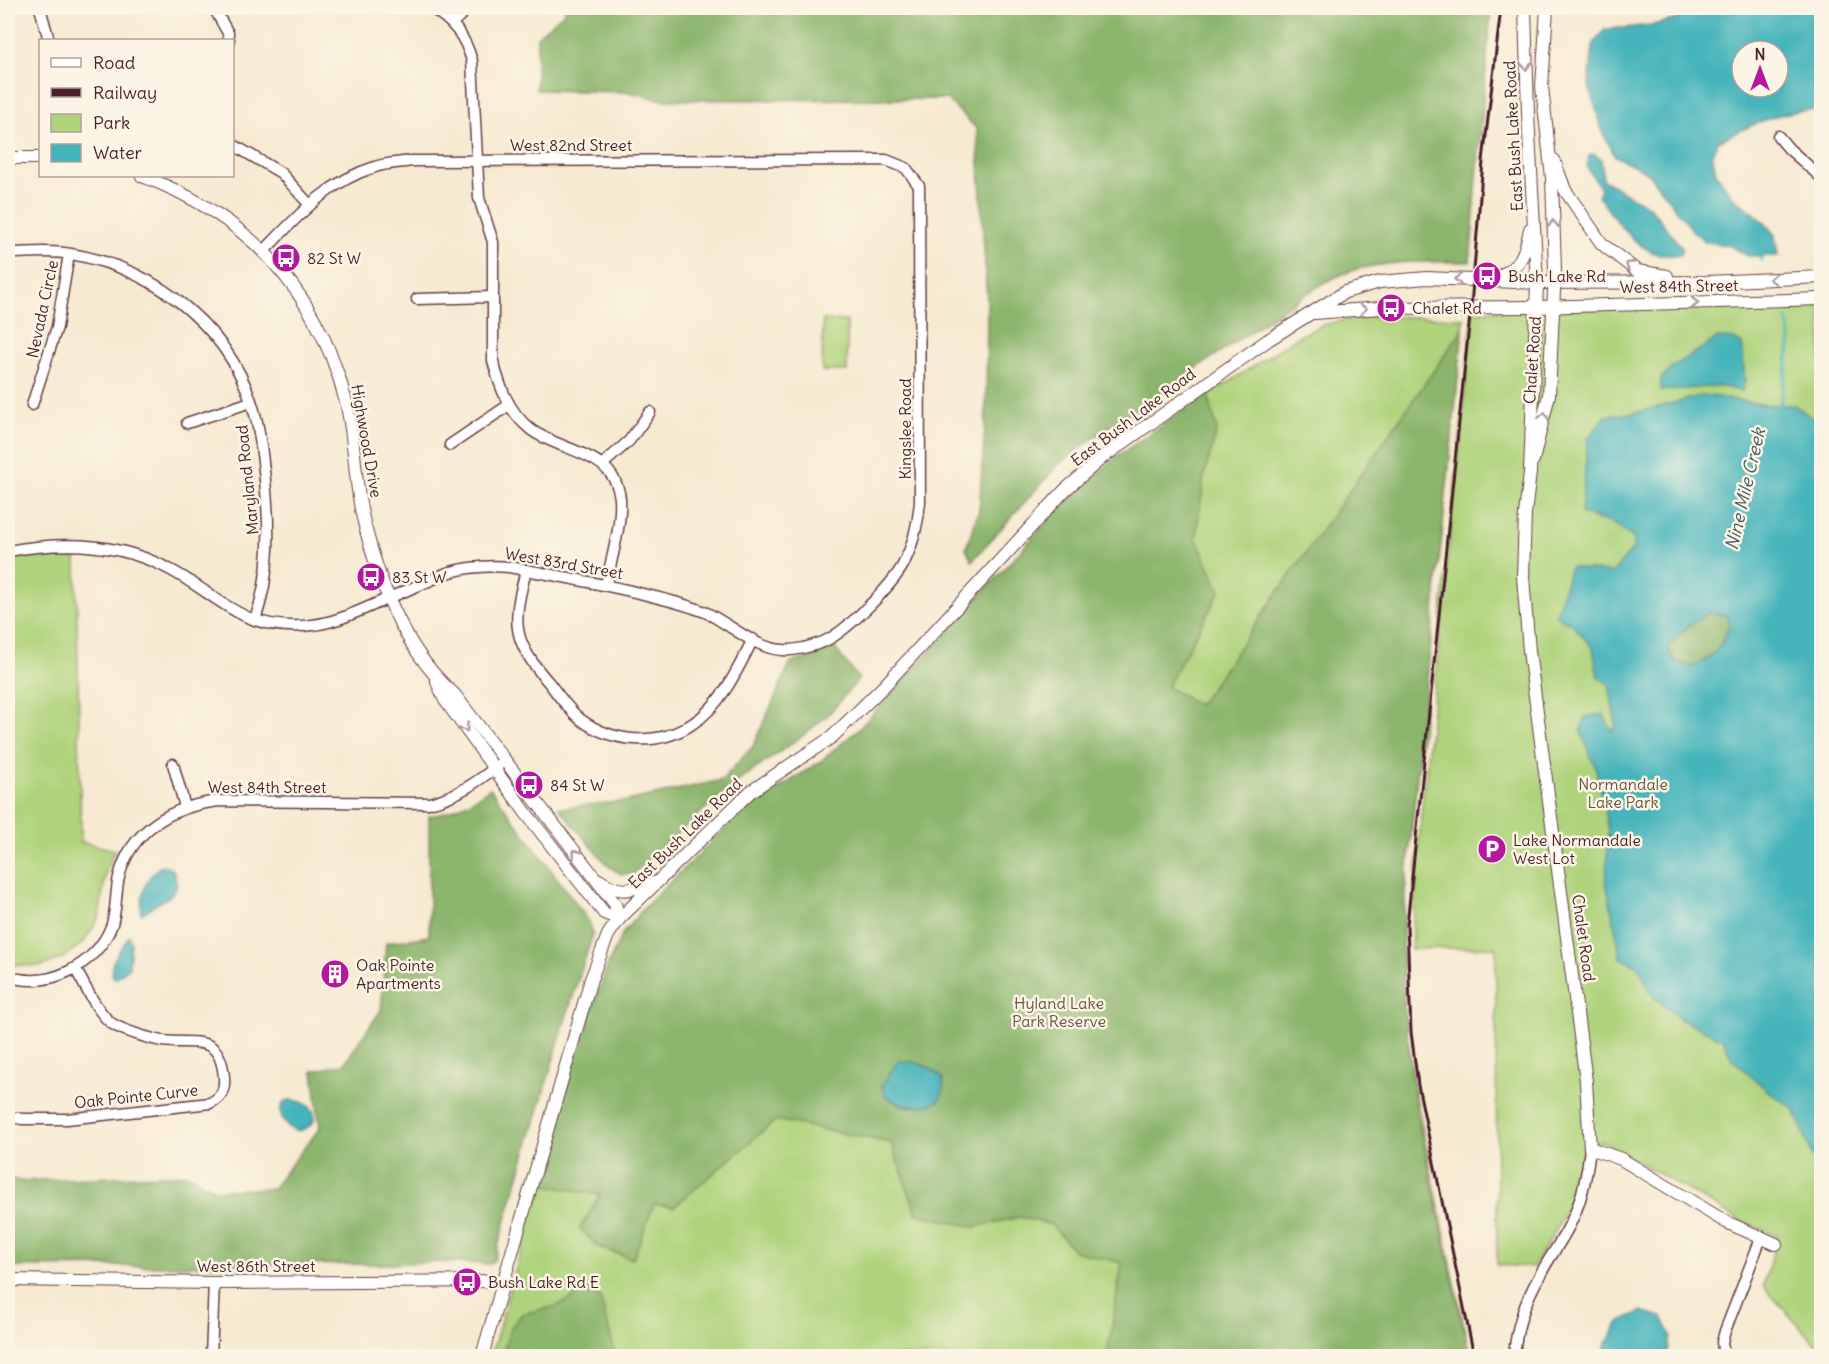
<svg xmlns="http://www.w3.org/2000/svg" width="1829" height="1364" viewBox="0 0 1829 1364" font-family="Delius,sans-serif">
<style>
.green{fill:#afd37c;stroke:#7c7954;stroke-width:1.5}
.forest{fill:#8bb56c;stroke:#6a6a4c;stroke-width:1.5;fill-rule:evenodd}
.water{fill:#44b4bb;stroke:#476a73;stroke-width:1.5;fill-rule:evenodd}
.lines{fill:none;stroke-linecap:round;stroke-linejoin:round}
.stream{stroke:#44b4bb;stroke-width:3}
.minor-casing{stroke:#643d44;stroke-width:13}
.tertiary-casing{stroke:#643d44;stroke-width:14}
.minor{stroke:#fff;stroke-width:10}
.tertiary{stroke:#fff;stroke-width:12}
.rail{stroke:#4a1f2b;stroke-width:3}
.oneway{stroke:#ae9aa0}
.labels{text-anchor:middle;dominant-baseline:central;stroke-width:5;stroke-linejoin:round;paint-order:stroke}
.street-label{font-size:16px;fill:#4a1f2b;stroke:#fcf5e5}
.poi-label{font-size:16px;fill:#4a1f2b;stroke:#fcf5e5;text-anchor:start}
.park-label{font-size:16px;fill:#685543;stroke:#fcf5e5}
.water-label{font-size:18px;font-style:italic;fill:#485b65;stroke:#fcf5e5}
</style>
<rect width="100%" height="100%" fill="#fcf5e5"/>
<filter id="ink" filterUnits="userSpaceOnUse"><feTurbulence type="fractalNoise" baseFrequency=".0167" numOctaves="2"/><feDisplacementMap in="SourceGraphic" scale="12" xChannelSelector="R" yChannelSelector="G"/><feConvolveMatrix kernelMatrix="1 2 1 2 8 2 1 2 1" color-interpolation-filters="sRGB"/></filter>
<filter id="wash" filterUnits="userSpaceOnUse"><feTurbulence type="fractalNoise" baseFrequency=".008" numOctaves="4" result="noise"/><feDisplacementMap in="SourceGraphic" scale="24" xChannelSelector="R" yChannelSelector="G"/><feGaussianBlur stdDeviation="1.35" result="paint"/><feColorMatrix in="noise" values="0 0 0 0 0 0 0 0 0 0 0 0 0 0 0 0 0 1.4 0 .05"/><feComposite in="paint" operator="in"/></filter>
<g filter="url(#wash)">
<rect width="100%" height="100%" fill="#f6ead1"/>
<g class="green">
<path d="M 1821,304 L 1821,1350 L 1763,1286 L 1778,1236 L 1741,1221 L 1602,1141 L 1584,1149 C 1575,1201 1561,1224 1533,1267 L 1497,1265 L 1496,947 L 1411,949 L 1421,817 L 1473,311 Z"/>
<path d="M 1365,316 L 1464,318 L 1406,883 L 1402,947 L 1404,1006 L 1414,1087 L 1470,1356 L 491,1356 L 576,1056 L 609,962 L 623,933 L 644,908 L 740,814 L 820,762 L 860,728 L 1056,512 L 1117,456 L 1299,336 L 1326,324 Z"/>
<path d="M 823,320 L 847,321 L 847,371 L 822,371 Z"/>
<path d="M 34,553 L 76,558 L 81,842 L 115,850 L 106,871 L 99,917 L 84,942 L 63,958 L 41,966 L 12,965 L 8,962 L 8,558 Z"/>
</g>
<g class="forest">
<path d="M 565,8 L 1491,8 L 1470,262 C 1429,262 1376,259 1338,276 C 1328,280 1319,286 1309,292 L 1092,439 L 1057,466 L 972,561 L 966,548 L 979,510 L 986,413 L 987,300 L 977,129 L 947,99 L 663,100 L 629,92 L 536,90 L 537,36 L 564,13 Z"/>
<path d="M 1463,329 L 1406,883 L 1402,947 L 1404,1006 L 1416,1111 L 1470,1356 L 1107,1356 L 1122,1263 L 1074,1251 L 1052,1225 L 1020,1217 L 974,1227 L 917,1214 L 891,1143 L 776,1120 L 674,1207 L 654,1204 L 633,1259 L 598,1247 L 580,1228 L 600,1195 L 539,1184 L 576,1056 L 609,962 L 623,933 L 644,908 L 740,814 L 820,762 L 860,728 L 1056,512 L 1117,456 L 1208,394 L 1217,430 L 1204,477 L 1196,538 L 1220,591 L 1167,687 L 1199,705 ZM 943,1079 C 942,1083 943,1089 942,1094 C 939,1108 909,1108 898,1104 C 894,1102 890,1098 886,1096 Z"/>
<path d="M 1708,612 L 1725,614 L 1730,624 C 1722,648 1715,656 1693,667 L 1674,661 L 1668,647 L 1687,627 Z"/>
<path d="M 833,646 L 859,679 L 827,716 L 801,737 L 727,789 L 633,874 L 621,874 L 608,866 L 559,808 L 627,801 L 722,780 L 753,746 L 791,662 L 814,657 Z"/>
<path d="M 490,788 L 589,921 L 593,934 L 563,1027 L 494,1260 L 490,1264 L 435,1262 L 387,1264 L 8,1267 L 8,1178 L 19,1181 L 188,1174 L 216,1190 L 272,1189 L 320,1128 L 313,1071 L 344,1064 L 381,1010 L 386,943 L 429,936 L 429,816 C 452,813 471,802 490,788 Z"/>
<path d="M 587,1290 L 600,1297 L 616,1356 L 502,1356 L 511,1327 L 522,1314 L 557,1306 Z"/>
</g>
<g class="water">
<path d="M 1700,8 L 1821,8 L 1821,111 C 1786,106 1750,127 1718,141 L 1712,154 L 1716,173 L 1731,195 L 1763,221 L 1775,235 L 1778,256 L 1748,256 L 1729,245 L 1706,242 L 1693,231 L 1647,172 L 1615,156 L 1603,133 L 1589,85 L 1593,45 L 1605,29 C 1637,27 1672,26 1700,8 ZM 1742,51 L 1778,51 L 1778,87 L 1742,87 Z"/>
<path d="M 1593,154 L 1601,159 L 1603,180 L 1650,207 L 1682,248 L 1681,255 C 1673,255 1660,256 1652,252 C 1630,242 1613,216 1598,196 L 1601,189 L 1587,167 L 1589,156 Z"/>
<path d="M 1718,338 L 1734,339 L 1742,344 L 1745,382 L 1742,391 L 1719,386 L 1661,391 L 1661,378 L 1673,366 Z"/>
<path d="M 1704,395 L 1766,405 L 1794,405 L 1821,424 L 1821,1177 L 1794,1109 L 1768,1091 L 1732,1059 L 1723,1039 L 1680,1019 L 1653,996 L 1638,966 L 1621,958 L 1606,882 L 1608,829 L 1596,769 L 1581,732 L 1585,717 L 1603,714 L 1612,731 L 1616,727 L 1609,684 L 1598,677 L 1593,648 L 1572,624 L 1556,616 L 1570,567 L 1612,573 L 1633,549 L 1634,539 L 1615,525 L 1581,513 L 1588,438 L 1606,416 L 1639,412 ZM 1708,613 L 1725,615 L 1730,624 C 1722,647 1715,656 1693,667 L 1674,661 L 1668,647 L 1687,627 Z"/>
<path d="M 162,866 L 167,866 L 174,871 L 177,886 L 170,896 L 141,914 C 140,898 146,873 162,866 Z"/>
<path d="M 129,936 L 131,943 L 129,967 L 117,978 L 113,977 C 107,963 122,948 129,936 Z"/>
<path d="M 898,1061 C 917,1062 929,1064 943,1079 C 942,1083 944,1089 942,1094 C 938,1112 896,1107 886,1095 C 884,1093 883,1089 882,1086 Z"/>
<path d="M 290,1100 C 313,1100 326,1123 301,1130 C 285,1134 271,1104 290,1100 Z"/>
<path d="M 1642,1311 L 1662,1317 L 1671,1336 L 1667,1356 L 1605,1356 L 1605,1347 L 1619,1322 Z"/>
</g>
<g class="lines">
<g class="stream">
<path d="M 1758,254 L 1761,260"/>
<path d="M 1780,406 L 1791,340 L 1787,319"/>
</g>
</g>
</g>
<g filter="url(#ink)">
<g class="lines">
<g class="minor-casing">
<g id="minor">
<path d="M 40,8 L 49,40"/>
<path d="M 214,8 L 228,33 L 229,40"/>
<path d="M 431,8 C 453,21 465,36 472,61 L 479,198 L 493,242 L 493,361 C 500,387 508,411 530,429 C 561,453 615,450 620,499 C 622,524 611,560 606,585"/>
<path d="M 452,23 L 469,8"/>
<path d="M 1778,136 L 1789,149 L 1822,178"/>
<path d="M 232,144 L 281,173 L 309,204"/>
<path d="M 8,253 C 28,253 51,250 71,254 C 159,269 237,333 257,422 C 261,441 263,461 265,480 C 270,529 271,574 255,620"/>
<path d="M 417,299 L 493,297"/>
<path d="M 32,405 L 57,327 L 69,254"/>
<path d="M 187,423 L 251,402"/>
<path d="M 450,445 L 509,405"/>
<path d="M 603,464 L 629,441 L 650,412"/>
<path d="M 8,551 C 62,541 118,542 167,568 C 218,594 238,629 302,626 C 330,625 355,613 380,602 C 402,592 425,583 447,573 C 468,567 486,565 509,567 C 554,575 599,583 643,594 C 663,599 686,604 705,612 C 730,624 754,648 782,650 C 796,651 810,647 823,642 C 845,633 893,585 904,563 C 914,543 918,524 920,502 L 919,186 L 906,168 L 886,160 L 412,161 C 400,163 386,163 375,167 C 328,181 297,217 264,251"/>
<path d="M 526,570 C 521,591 513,616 520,638 C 526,656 538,670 550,684 C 559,696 568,709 580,719 C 612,743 658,747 692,724 C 721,706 738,669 753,639"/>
<path d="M 173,764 L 185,807"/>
<path d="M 8,976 C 48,990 95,966 111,927 C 117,911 115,894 119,877 C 131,829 173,806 219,801 L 429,803 C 458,796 477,782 500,764"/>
<path d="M 8,1116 L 22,1119 L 67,1119 L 210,1103 C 222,1097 225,1090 224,1077 C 220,1032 195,1045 163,1041 C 150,1039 125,1031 114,1025 C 99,1016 84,984 75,968"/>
<path d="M 211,1356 L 214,1283"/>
<path d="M 1514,1356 C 1516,1329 1525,1301 1539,1277 C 1549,1257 1563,1240 1572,1220 C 1583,1197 1587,1173 1590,1148"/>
<path d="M 1724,1356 L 1722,1342 L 1725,1331 L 1761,1238"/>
</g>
</g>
<g class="tertiary-casing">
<g id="tertiary">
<path d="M 1525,8 L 1528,114 L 1537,283 L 1530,473 L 1525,514 L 1523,577 L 1529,651 L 1586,1081 L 1590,1148 L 1621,1159 L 1726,1222 L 1776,1244"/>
<path d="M 8,158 L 40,158"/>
<path d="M 1554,160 L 1565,190 L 1602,244 L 1637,271 L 1667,276"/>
<path d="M 142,176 C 248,216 318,290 346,402 C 355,438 354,477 362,514 C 377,578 403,650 454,694 L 615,904 L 619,919"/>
<path d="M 1493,279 C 1520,268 1525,256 1530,229"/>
<path d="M 1314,313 L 1381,308 L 1537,307 L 1822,299"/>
<path d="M 1533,460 L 1549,395 L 1555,270 L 1552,178 L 1542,87 L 1547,8"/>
<path d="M 437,682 L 445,700 L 526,813 L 604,913 L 619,919"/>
<path d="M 599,880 C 621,895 630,890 653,883"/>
<path d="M 8,1280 L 214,1283 L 505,1281"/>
<path d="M 482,1356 L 591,979 L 608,935 L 619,919 L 750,792 L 832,737 L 884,686 L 1065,490 L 1103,457 L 1268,340 L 1345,292 L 1380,282 L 1427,278 L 1537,283 L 1706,282 L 1822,277"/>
</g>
</g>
<use href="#minor" class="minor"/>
<use href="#tertiary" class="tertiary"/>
<path class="rail" d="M 1474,1356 L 1418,1085 L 1411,1032 L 1407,925 L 1471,306 L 1483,161 L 1501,8"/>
</g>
<defs><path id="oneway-chevron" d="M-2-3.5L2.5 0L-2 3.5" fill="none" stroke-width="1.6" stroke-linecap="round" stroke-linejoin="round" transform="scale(1.5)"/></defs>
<g class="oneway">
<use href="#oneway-chevron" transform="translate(1526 66) rotate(88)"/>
<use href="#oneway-chevron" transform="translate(1553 224) rotate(-92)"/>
<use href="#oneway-chevron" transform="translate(1629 265) rotate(-147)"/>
<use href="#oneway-chevron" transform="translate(1458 279) rotate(-177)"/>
<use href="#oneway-chevron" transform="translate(1773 279) rotate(178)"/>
<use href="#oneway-chevron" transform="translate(1695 303) rotate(-1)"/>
<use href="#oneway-chevron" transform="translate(1363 309) rotate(-5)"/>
<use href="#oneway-chevron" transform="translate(1544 416) rotate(-78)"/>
<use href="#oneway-chevron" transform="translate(465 728) rotate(55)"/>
<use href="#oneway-chevron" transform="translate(576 853) rotate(-127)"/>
</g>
</g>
<defs>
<g id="bus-disc" transform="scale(1.5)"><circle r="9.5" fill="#b5179e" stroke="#fcf5e5"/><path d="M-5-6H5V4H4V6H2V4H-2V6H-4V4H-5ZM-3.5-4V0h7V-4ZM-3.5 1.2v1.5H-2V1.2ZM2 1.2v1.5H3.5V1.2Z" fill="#fff"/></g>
<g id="parking-disc" transform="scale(1.5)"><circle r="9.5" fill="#b5179e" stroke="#fcf5e5"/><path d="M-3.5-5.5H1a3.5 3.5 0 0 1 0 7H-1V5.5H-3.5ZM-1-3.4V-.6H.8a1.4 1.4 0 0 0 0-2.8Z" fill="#fff"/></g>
<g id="building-disc" transform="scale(1.5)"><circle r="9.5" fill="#b5179e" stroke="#fcf5e5"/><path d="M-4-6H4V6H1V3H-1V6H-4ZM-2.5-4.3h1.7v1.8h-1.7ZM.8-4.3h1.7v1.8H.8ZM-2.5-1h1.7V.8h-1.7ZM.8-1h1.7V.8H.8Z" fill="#fff"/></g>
</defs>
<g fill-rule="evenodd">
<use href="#bus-disc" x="286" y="258"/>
<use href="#bus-disc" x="1487" y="276"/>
<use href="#bus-disc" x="1391" y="308"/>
<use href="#bus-disc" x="371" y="577"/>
<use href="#bus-disc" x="529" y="785"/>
<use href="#parking-disc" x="1492" y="849"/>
<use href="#building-disc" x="335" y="974"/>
<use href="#bus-disc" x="467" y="1282"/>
</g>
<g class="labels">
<g class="street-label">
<text transform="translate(1513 136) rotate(-93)">East Bush Lake Road</text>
<text x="571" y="145">West 82nd Street</text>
<text transform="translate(1679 286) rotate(-1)">West 84th Street</text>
<text transform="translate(42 309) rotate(-78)">Nevada Circle</text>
<text transform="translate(1532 360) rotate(-86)">Chalet Road</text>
<text transform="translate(1133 417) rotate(-37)">East Bush Lake Road</text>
<text transform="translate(905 429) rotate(-90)">Kingslee Road</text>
<text transform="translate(367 441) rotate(80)">Highwood Drive</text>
<text transform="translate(247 480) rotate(-96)">Maryland Road</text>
<text transform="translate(564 563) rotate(10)">West 83rd Street</text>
<text x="267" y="787">West 84th Street</text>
<text transform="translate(685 833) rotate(-44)">East Bush Lake Road</text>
<text transform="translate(1584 938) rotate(82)">Chalet Road</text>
<text transform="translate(136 1096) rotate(-6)">Oak Pointe Curve</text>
<text x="256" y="1266">West 86th Street</text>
</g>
<g class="poi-label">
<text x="307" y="258">82 St W</text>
<text x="1508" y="276">Bush Lake Rd</text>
<text x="1412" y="308">Chalet Rd</text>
<text x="392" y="577">83 St W</text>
<text x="550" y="785">84 St W</text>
<text x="1513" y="840">Lake Normandale<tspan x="1513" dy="18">West Lot</tspan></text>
<text x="356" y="965">Oak Pointe<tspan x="356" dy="18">Apartments</tspan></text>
<text x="488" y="1282">Bush Lake Rd E</text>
</g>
<g class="park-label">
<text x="1623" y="784">Normandale<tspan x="1623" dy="18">Lake Park</tspan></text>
<text x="1059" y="1003">Hyland Lake<tspan x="1059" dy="18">Park Reserve</tspan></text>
</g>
<g class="water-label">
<text transform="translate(1745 489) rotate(-77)">Nine Mile Creek</text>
</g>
</g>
<rect width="1829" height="1364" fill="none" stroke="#fcf5e5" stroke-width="30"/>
<rect x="39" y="39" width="195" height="138" fill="#fcf5e5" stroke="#b59f9b" stroke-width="1.5"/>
<rect x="51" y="58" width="30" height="9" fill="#ffffff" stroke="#b59f9b" stroke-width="1.5"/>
<text x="93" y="69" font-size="18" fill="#4a1f2b">Road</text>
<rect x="51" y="88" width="30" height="9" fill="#4a1f2b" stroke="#b59f9b" stroke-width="1.5"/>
<text x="93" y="99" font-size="18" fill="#4a1f2b">Railway</text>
<rect x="51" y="114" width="30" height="18" fill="#afd37c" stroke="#b59f9b" stroke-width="1.5"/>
<text x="93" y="129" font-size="18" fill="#4a1f2b">Park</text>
<rect x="51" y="144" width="30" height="18" fill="#44b4bb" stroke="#b59f9b" stroke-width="1.5"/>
<text x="93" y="159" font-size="18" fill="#4a1f2b">Water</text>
<g transform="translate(1760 69)"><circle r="28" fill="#fcf5e5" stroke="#b59f9b" stroke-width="1.5"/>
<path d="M0-4.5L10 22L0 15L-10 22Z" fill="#b5179e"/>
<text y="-9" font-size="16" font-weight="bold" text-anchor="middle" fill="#4a1f2b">N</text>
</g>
</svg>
